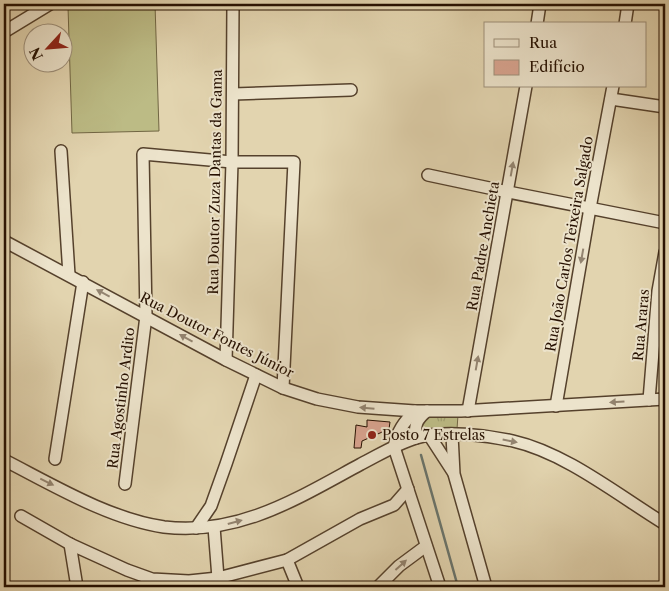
<svg xmlns="http://www.w3.org/2000/svg" width="669" height="591" viewBox="0 0 669 591" font-family="'Libre Caslon Text',serif">
<style>
.grass{fill:url(#grass-tufts);stroke:#716643}
.pitch{fill:#bcbb85;stroke:#716643}
.lines{fill:none;stroke-linecap:round;stroke-linejoin:round}
.stream{stroke:#69746c;stroke-width:2.5}
.building{fill:#d9a490;stroke:#261001}
.minor-casing{stroke:#55412c;stroke-width:14}
.minor{stroke:#ece3cb;stroke-width:11}
.oneway{fill:#938470}
.poi-dot{fill:#8f2418;stroke:#ece3cb;stroke-width:2}
.labels{text-anchor:middle;dominant-baseline:central;stroke-width:4;stroke-linejoin:round;paint-order:stroke}
.street-label{font-size:14px;fill:#261001;stroke:#ece3cb}
.poi-label{font-size:14px;fill:#261001;stroke:#ece3cb;text-anchor:start}
</style>
<defs>
<pattern id="grass-tufts" width="24" height="20" patternUnits="userSpaceOnUse" patternTransform="scale(1.25)"><rect width="24" height="20" fill="#bcbb85"/><path d="M3 7l-1-3M5 7V3M7 7l1-3M15 17l-1-3M17 17v-4M19 17l1-3" fill="none" stroke="#a1a071"/></pattern>
</defs>
<rect width="100%" height="100%" fill="#e2d4af"/>
<filter id="stains"><feTurbulence type="fractalNoise" baseFrequency=".004" numOctaves="4"/><feColorMatrix values="0 0 0 0 .2 0 0 0 0 .09 0 0 0 0 .02 0 0 0 .5 -.17"/></filter>
<radialGradient id="worn" r=".72"><stop offset=".6" stop-color="#630" stop-opacity="0"/><stop offset="1" stop-color="#630" stop-opacity=".3"/></radialGradient>
<path class="grass" d="M 458,415 L 457,429 L 424,429 L 421,428 L 420,421 L 426,416 Z"/>
<path class="pitch" d="M 155,4 L 159,131 L 72,133 L 68,7 Z"/>
<g class="lines">
<path class="stream" d="M 421,455 L 458,587"/>
</g>
<path class="building" d="M 367,420 L 390,422 L 389,429 L 362,441 L 361,448 L 354,448 L 356,425 L 367,427 Z"/>
<g class="lines">
<g class="minor-casing">
<g id="minor">
<path d="M 537,24 L 540,4"/>
<path d="M 625,24 L 628,4"/>
<path d="M 4,32 L 50,4"/>
<path d="M 233,94 L 351,90"/>
<path d="M 611,99 L 665,107"/>
<path d="M 61,151 L 69,275"/>
<path d="M 428,175 L 508,192 L 665,223"/>
<path d="M 4,241 L 226,360 L 283,388 L 317,399 L 358,407 L 415,411 L 461,411 L 665,399"/>
<path d="M 226,360 L 232,162 L 233,4"/>
<path d="M 649,400 L 658,291 L 665,252"/>
<path d="M 556,406 L 590,208 L 613,86"/>
<path d="M 415,411 C 404,422 397,431 394,447 L 440,587"/>
<path d="M 468,411 L 526,86"/>
<path d="M 429,435 L 453,472"/>
<path d="M 452,435 L 454,474 L 486,587"/>
<path d="M 416,438 C 414,425 417,419 427,411"/>
<path d="M 55,459 L 83,282"/>
<path d="M 4,460 C 53,485 109,519 164,527 C 239,536 298,498 361,464 C 379,455 396,444 416,438 C 443,430 486,435 513,441 C 566,453 619,496 665,524"/>
<path d="M 125,484 L 146,316 L 143,154 L 232,162 L 294,162 L 283,388"/>
<path d="M 21,516 L 70,544 L 127,570 L 152,579 L 189,581 L 218,578 L 287,560 L 360,519 L 394,505 L 408,489"/>
<path d="M 214,527 L 218,578 L 221,587"/>
<path d="M 196,528 L 211,506 L 226,464 L 256,375"/>
<path d="M 70,544 L 77,587"/>
<path d="M 287,560 L 298,587"/>
<path d="M 378,587 L 399,566 L 426,546"/>
</g>
</g>
<use href="#minor" class="minor"/>
</g>
<defs><path id="oneway-solid" d="M-6-.8H1V-3.2L6.5 0L1 3.2V.8H-6Z" transform="scale(1.25)"/></defs>
<g class="oneway">
<use href="#oneway-solid" transform="translate(512 169) rotate(-80)"/>
<use href="#oneway-solid" transform="translate(582 256) rotate(100)"/>
<use href="#oneway-solid" transform="translate(103 293) rotate(-152)"/>
<use href="#oneway-solid" transform="translate(186 338) rotate(-151)"/>
<use href="#oneway-solid" transform="translate(477 363) rotate(-80)"/>
<use href="#oneway-solid" transform="translate(617 402) rotate(176)"/>
<use href="#oneway-solid" transform="translate(367 408) rotate(-175)"/>
<use href="#oneway-solid" transform="translate(510 441) rotate(11)"/>
<use href="#oneway-solid" transform="translate(47 482) rotate(26)"/>
<use href="#oneway-solid" transform="translate(235 522) rotate(-15)"/>
<use href="#oneway-solid" transform="translate(401 565) rotate(-42)"/>
</g>
<circle class="poi-dot" cx="372" cy="435" r="5"/>
<g class="labels">
<g class="street-label">
<text transform="translate(215 182) rotate(-89)">Rua Doutor Zuza Dantas da Gama</text>
<text transform="translate(569 244) rotate(-80)">Rua João Carlos Teixeira Salgado</text>
<text transform="translate(483 246) rotate(-80)">Rua Padre Anchieta</text>
<text transform="translate(641 325) rotate(-85)">Rua Araras</text>
<text transform="translate(217 335) rotate(27)">Rua Doutor Fontes Júnior</text>
<text transform="translate(121 398) rotate(-83)">Rua Agostinho Ardito</text>
</g>
<g class="poi-label">
<text x="382" y="435">Posto 7 Estrelas</text>
</g>
</g>
<rect width="669" height="591" fill="none" stroke="#e2d4af" stroke-width="20"/>
<rect x="5" y="5" width="659" height="581" fill="none" stroke="#261001" stroke-width="2.5"/>
<rect x="10" y="10" width="649" height="571" fill="none" stroke="#261001"/>
<rect x="484" y="22" width="162" height="65" fill="#ece3cb" stroke="#9d8f7a"/>
<rect x="494" y="39" width="25" height="8" fill="#ece3cb" stroke="#9d8f7a"/>
<text x="529" y="48" font-size="15" fill="#261001">Rua</text>
<rect x="494" y="60" width="25" height="15" fill="#d9a490" stroke="#9d8f7a"/>
<text x="529" y="72" font-size="15" fill="#261001">Edifício</text>
<g transform="translate(48 48) rotate(244)"><circle r="24" fill="#ece3cb" stroke="#9d8f7a"/>
<path d="M0-4L9 19L0 12L-9 19Z" fill="#8f2418"/>
<text y="-8" font-size="14" font-weight="bold" text-anchor="middle" fill="#261001">N</text>
</g>
<rect width="100%" height="100%" filter="url(#stains)"/>
<rect width="100%" height="100%" fill="url(#worn)"/>
</svg>
